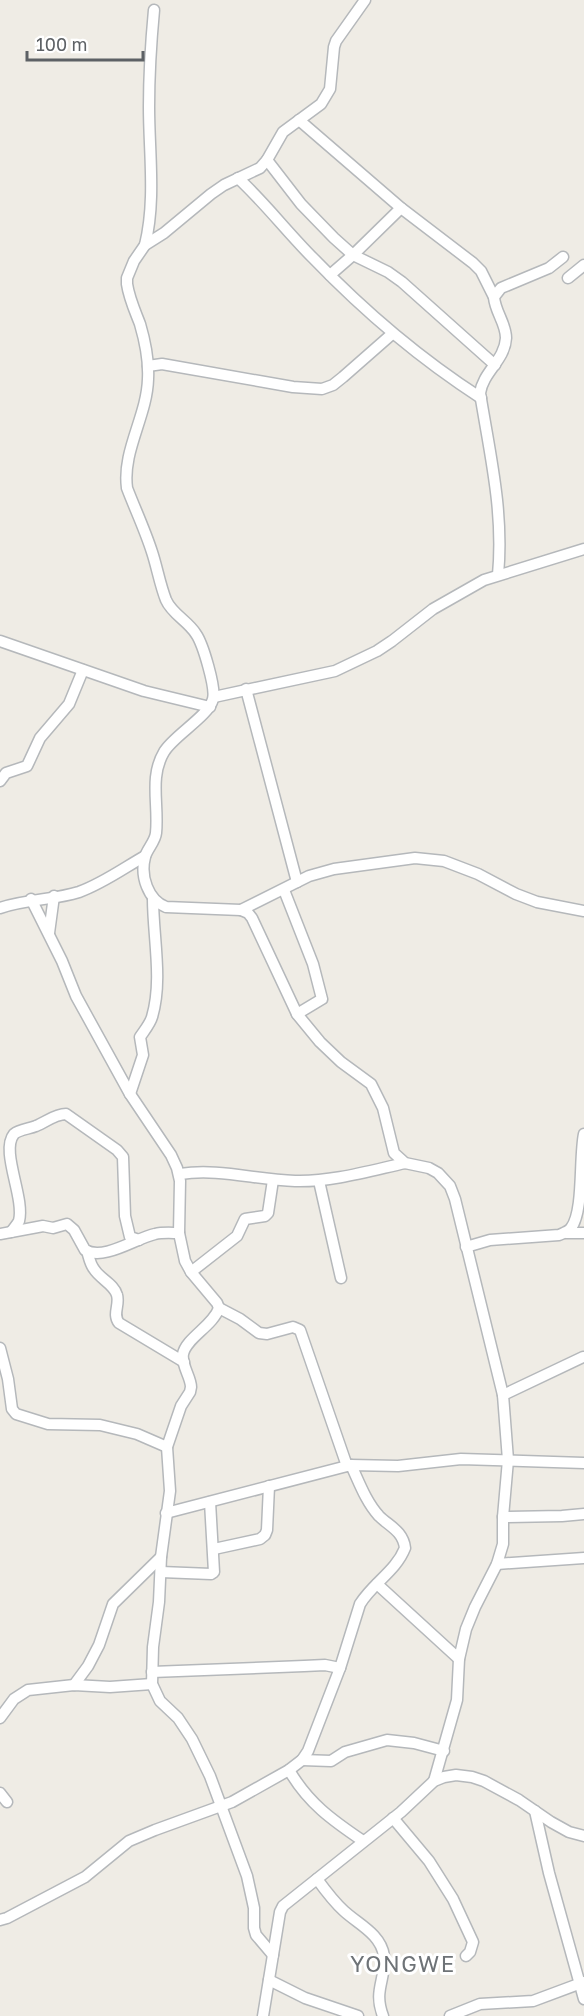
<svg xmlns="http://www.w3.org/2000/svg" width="584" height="2016" viewBox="0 0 584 2016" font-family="'Golos Text',sans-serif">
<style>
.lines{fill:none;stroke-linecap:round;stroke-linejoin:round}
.minor-casing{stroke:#b5b8bb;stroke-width:13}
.minor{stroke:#fff;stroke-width:10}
.labels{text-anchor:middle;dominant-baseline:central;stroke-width:6;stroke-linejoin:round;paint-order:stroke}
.quarter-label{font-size:22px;letter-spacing:1.5px;fill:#6e7377;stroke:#fff}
</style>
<rect width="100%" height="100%" fill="#efece5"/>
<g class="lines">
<g class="minor-casing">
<g id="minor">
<path d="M 365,0 L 336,41 L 334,47 L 330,89 L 321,104 L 283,132 L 267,160 L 260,168 L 224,185 L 211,194 L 164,233 L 145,245 L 134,261 L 127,278 L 127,284 C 129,298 135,311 140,324 C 145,341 149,361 148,379 C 147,416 122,451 127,488 C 135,509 145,530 152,552 C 157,567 160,585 166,600 C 172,614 188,621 196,634 C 203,644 216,688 213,699 C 209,716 173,736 164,752 C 149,777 159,805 156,833 C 155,842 147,849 145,857 C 140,876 148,900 166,907 L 241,910 L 248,913 L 252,918 L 297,1014 L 320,1042 L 341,1062 L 371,1084 L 383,1108 L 394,1153 L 405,1163 L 429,1168 L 438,1173 L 450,1186 L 455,1199 L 503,1395 L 508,1460 L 503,1517 L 503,1544 L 497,1564 L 475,1607 L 466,1629 L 459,1659 L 457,1700 L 434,1781"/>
<path d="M 299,120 L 401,208 L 473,263 L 481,271 L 494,297"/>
<path d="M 267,160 L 301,204 L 334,238 L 353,255 L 388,272 L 402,282 L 495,365"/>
<path d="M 238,178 C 265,203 287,232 313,258 C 364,311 419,358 481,398"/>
<path d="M 145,245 C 156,200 149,153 149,107 C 149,74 151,42 154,10"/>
<path d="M 330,275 L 353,255 L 401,208"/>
<path d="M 568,278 L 584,265"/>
<path d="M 148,366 L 162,364 L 293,387 L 322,389 L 333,385 L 343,377 L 392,334"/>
<path d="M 498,575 C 504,512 490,455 480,393 C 483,372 505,360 506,338 C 506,323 495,312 494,297 L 501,288 L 549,268 L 563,257"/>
<path d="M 0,641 L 144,691 L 210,707"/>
<path d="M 246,689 L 297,882"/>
<path d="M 214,697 L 335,671 L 377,651 L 392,641 L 433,609 L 484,580 L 584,549"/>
<path d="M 0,781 L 6,773 L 27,766 L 40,738 L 69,704 L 83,670"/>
<path d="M 284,890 L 313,964 L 322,999 L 297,1014"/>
<path d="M 31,899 L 62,961 L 76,996 L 130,1094 L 171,1155 L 177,1168 L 180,1181 L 179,1233 L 185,1261 L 191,1272 L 217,1303 L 219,1308 C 213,1326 186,1338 183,1354 C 181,1365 191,1377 191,1387 L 190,1392 L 181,1406 L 167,1447 L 170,1491 L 161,1557 L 159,1602 L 153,1647 L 152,1684 L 160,1701 L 178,1718 L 192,1739 L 210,1776 L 247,1876 L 254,1908 L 254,1928 L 256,1935 L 273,1955"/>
<path d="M 0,908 C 26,899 54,900 79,892 C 102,884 124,868 145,856"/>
<path d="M 241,910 L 309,876 L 334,869 L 415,858 L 444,861 L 478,874 L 516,894 L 537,902 L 584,911"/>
<path d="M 49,933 L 54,896"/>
<path d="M 130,1094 L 143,1055 L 140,1037 C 144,1031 150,1024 152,1017 C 163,980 153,937 153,899"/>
<path d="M 180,1174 C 219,1168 256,1180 295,1181 C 332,1182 369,1171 405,1163"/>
<path d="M 319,1181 L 341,1278"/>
<path d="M 11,1232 C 13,1229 17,1225 19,1221 C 25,1197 0,1151 14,1134 C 20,1129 29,1129 36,1126 C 46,1122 55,1114 66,1114 L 117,1150 L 123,1157 L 125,1216 L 130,1237 L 139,1240"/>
<path d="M 566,1233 L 584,1233"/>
<path d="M 0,1234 L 43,1226 L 53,1228 L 67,1224 L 74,1230 L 85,1250 C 104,1261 136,1238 155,1234 C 163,1232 172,1233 179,1233"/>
<path d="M 466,1247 L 490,1240 L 559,1235 C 563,1233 568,1232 571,1228 C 584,1211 579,1158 584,1134"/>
<path d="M 87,1251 C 89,1257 90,1264 94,1269 C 100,1279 114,1284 117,1295 C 120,1305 112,1314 119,1323 L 184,1362"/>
<path d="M 191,1272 L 237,1236 L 245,1219 L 265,1216 L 268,1213 L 273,1180"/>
<path d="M 219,1308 L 240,1319 L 259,1333 L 267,1334 L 293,1327 L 300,1330 L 347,1466"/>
<path d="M 0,1348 L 8,1379 L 12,1409 L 16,1414 L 48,1424 L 100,1425 L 137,1434 L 167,1447"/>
<path d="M 503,1395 L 583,1357"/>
<path d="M 166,1513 L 351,1465 L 398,1466 L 461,1459 L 584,1463"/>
<path d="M 503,1517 L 562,1516 L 584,1514"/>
<path d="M 214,1549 L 260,1539 L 265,1535 L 267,1530 L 269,1486"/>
<path d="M 497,1564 L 584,1558"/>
<path d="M 161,1572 L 211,1574 L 214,1572 L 210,1502"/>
<path d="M 377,1584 L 459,1659"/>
<path d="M 152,1672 L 304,1666 L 325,1665 L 340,1668"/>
<path d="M 74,1685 L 88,1666 L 99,1645 L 113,1604 L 161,1557"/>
<path d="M 0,1718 L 14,1699 L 28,1690 L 74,1685 L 110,1687 L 152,1684"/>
<path d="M 302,1760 L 331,1761 L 345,1752 L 387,1740 L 414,1743 L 444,1751"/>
<path d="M 289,1770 C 308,1803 332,1820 363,1841"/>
<path d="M 0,1793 L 7,1802"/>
<path d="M 535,1811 L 549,1873 L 584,1999"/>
<path d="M 393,1818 L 429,1861 L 453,1899 L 473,1942 L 470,1952 L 466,1956"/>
<path d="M 317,1879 C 325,1890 334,1902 344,1911 C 358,1924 381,1934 384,1956 C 386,1980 373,1990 383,2016"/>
<path d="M 0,1920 L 7,1918 L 85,1877 L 129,1841 L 155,1830 L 232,1802 L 289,1770 L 302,1760 L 308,1751 L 340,1668 L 360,1604 C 373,1583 396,1571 405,1548 C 403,1531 389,1526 379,1516 C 366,1502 359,1482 351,1465"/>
<path d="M 269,1980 L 305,1998 L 358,2016"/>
<path d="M 263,2016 L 280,1912 L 283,1906 L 401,1812 L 434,1781 L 444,1777 L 456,1775 L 472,1777 L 484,1781 L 519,1800 L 551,1822 L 569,1832 L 584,1836"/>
<path d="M 450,2016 L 480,2004 L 533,2001 L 584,1982"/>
</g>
</g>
<use href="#minor" class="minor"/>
</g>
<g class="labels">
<g class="quarter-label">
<text x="403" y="1963">YONGWE</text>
</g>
</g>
<path d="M27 51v9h116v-9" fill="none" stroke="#5d6165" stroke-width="3"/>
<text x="36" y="51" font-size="18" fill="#5d6165" stroke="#ffffff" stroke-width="4.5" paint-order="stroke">100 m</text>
</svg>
